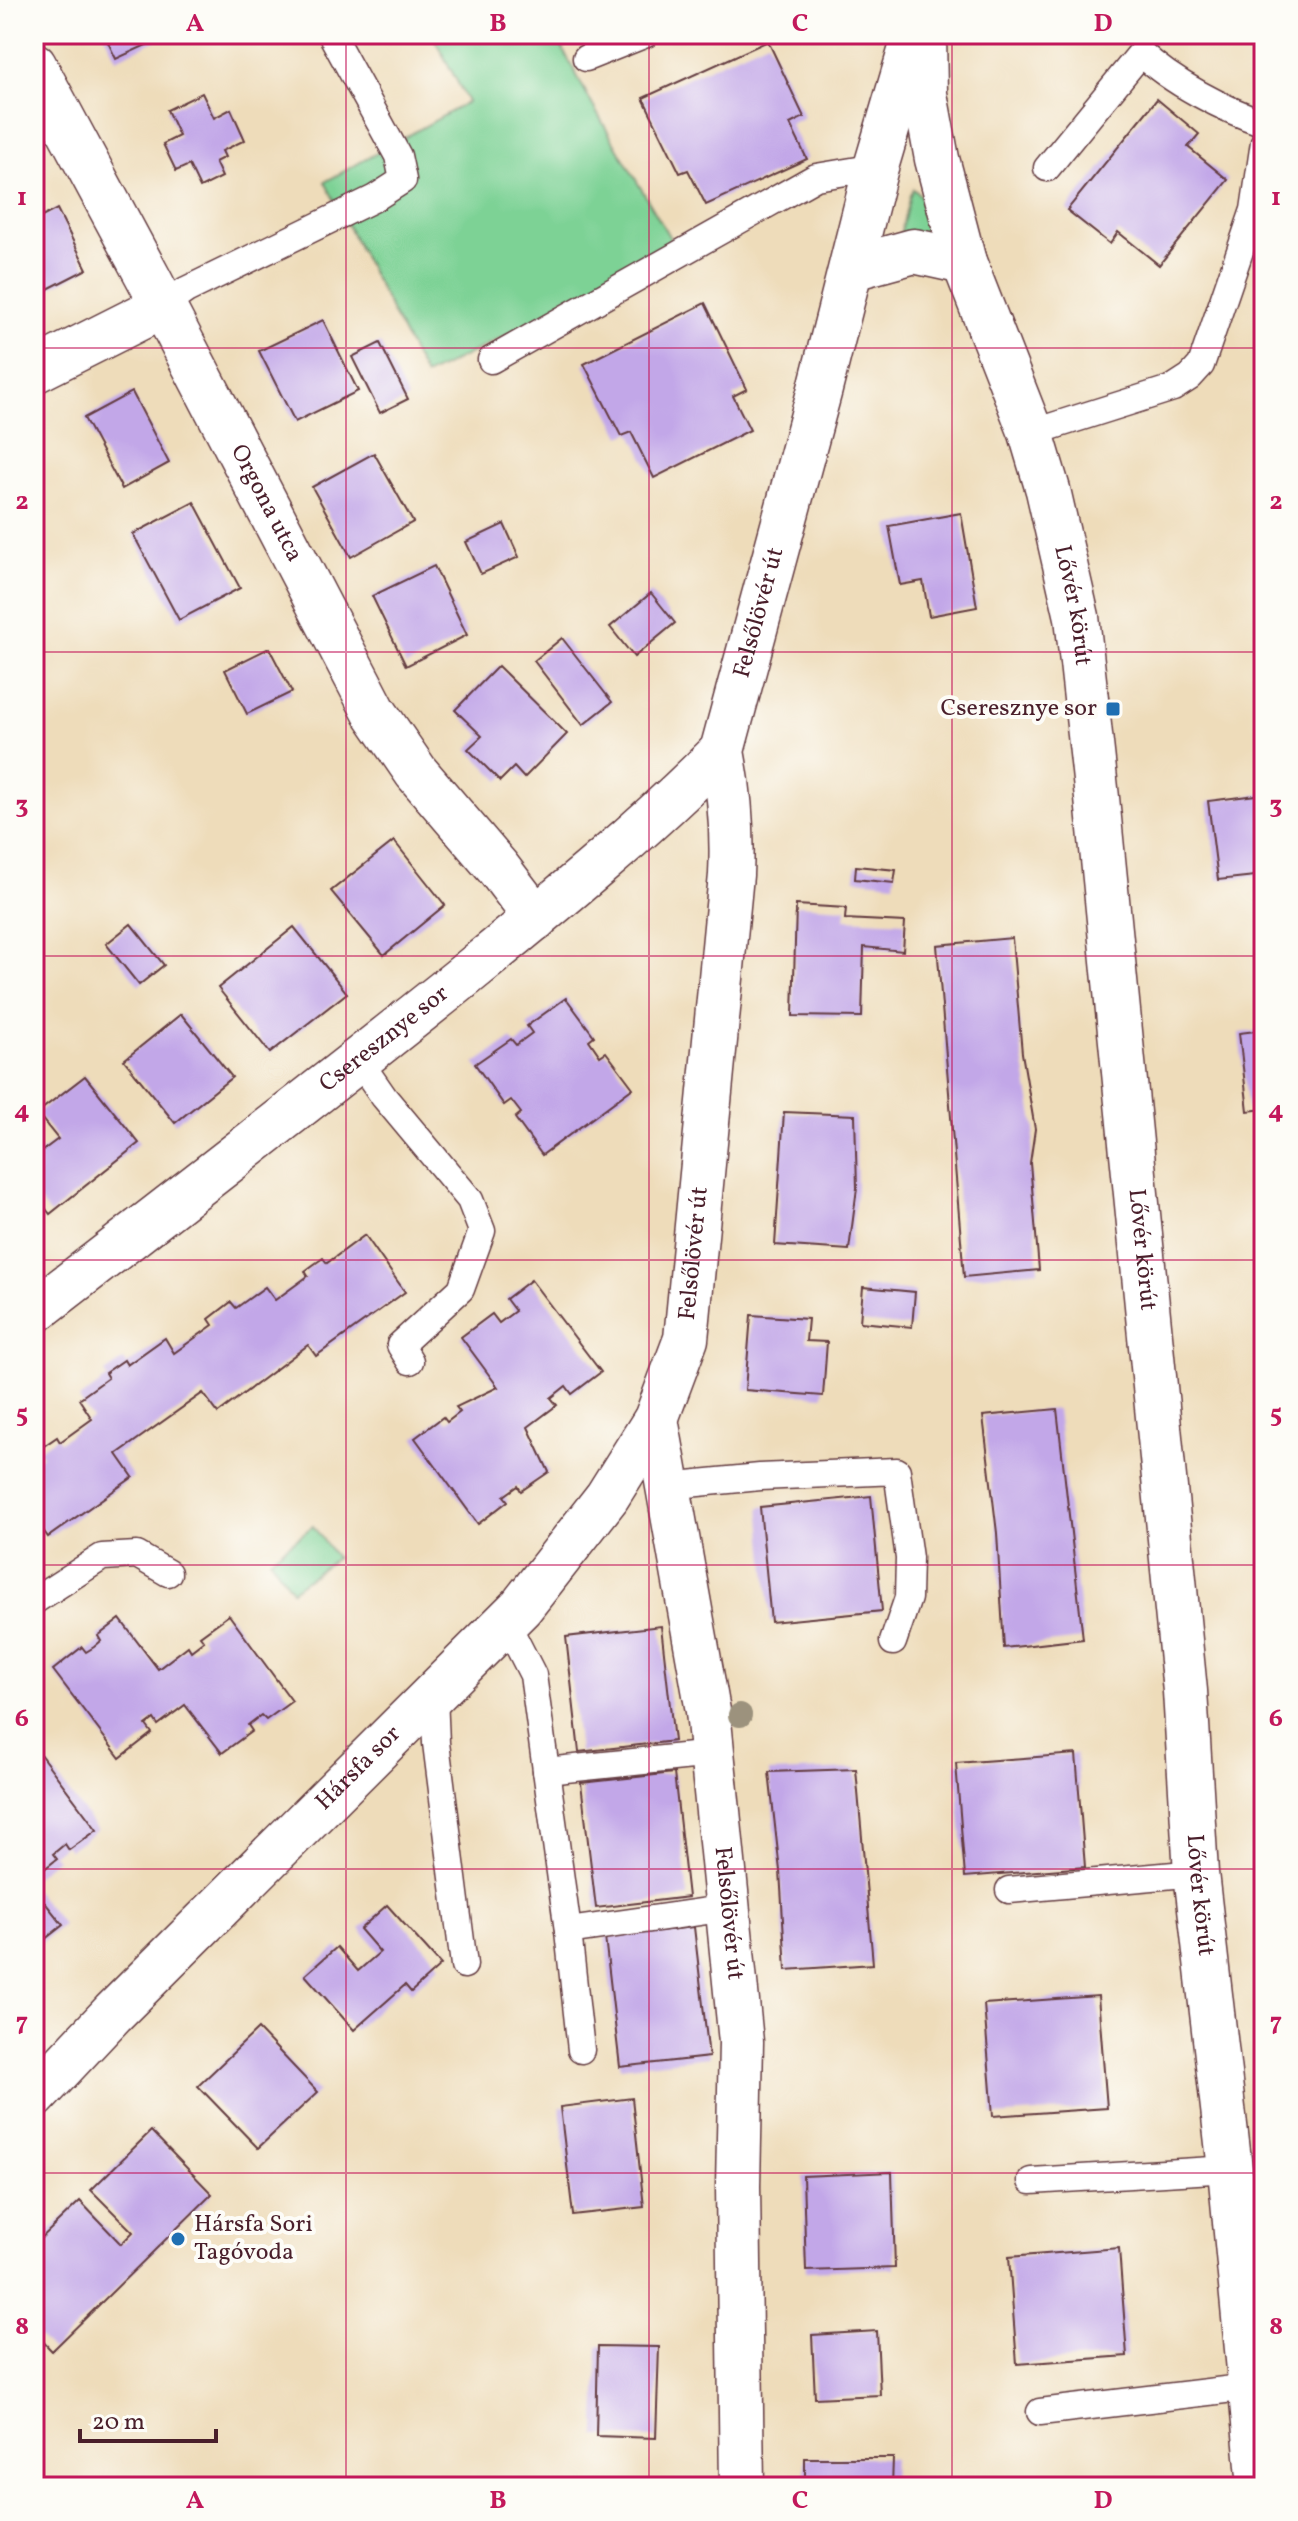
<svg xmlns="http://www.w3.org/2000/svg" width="1298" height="2521" viewBox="0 0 1298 2521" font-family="Vollkorn,serif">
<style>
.green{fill:#7dd295;stroke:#647860;stroke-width:2}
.building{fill:#c2a7e8}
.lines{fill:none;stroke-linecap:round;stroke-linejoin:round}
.service-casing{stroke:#633b40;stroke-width:29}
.minor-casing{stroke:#633b40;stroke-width:47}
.service{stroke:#fff;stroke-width:26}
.minor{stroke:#fff;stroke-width:44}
.tree{fill:#9c927d}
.grid{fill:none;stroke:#c2185b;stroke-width:2;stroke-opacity:0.55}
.poi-dot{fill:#1f6fb2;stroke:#fdfcf7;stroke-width:3}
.labels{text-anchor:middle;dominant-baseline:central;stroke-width:8;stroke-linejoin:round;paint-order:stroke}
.street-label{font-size:24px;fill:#4a1f2b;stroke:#fdfcf7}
.poi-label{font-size:24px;fill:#4a1f2b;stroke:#fdfcf7;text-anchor:end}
.neatline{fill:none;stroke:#c2185b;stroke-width:3}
.grid-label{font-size:26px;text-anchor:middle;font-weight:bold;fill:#c2185b}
</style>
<rect width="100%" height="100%" fill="#fdfcf7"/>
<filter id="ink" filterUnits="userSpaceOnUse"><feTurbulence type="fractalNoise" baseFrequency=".0125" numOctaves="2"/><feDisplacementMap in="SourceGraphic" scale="16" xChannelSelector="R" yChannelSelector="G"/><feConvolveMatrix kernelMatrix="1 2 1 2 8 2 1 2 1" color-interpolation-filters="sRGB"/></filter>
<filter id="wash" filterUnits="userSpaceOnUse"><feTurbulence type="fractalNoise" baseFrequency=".006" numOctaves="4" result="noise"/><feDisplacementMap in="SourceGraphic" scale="32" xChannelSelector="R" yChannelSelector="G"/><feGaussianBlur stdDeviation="1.8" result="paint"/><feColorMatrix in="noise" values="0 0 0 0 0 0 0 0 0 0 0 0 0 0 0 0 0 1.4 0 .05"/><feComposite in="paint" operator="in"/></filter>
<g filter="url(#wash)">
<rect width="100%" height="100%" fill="#eedcba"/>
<g class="green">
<path d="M 432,34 L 555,34 L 593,106 L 677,250 L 425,376 L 325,182 L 468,102 Z"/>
<path d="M 913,189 L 920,195 L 934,258 L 894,260 L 910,195 Z"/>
<path d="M 313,1526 L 336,1558 L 292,1590 L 270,1559 Z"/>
</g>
<g id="blocks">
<g class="building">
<path d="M 104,34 L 170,34 L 116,59 Z"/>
<path d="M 768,41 L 804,117 L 790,124 L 807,159 L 706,205 L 688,170 L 680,173 L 643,98 Z"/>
<path d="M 202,93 L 214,118 L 231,109 L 245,140 L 222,151 L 225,157 L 215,162 L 222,177 L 200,188 L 189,165 L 176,171 L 163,144 L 179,136 L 167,110 Z"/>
<path d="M 1157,99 L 1199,134 L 1188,147 L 1228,180 L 1159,265 L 1118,232 L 1110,244 L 1067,210 Z"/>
<path d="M 57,209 L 87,269 L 34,296 L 34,221 Z"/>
<path d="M 705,303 L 747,389 L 733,396 L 750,430 L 654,478 L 631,432 L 621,436 L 584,364 Z"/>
<path d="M 323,320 L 358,391 L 295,422 L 259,351 Z"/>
<path d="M 380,343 L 408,399 L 380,413 L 352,357 Z"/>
<path d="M 132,392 L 169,463 L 122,489 L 84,418 Z"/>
<path d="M 374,453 L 413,522 L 351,557 L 312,487 Z"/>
<path d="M 194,502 L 240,588 L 179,620 L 133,534 Z"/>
<path d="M 961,513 L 977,607 L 929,616 L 923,581 L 900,585 L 889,526 Z"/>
<path d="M 504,524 L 519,557 L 481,574 L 466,542 Z"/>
<path d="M 434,566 L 467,635 L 406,666 L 372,596 Z"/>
<path d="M 651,593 L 675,623 L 634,657 L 610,627 Z"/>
<path d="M 562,638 L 612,702 L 583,725 L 534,661 Z"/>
<path d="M 269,648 L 292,692 L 247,714 L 225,670 Z"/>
<path d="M 498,666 L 567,734 L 524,778 L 514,767 L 500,781 L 468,749 L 482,736 L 455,710 Z"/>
<path d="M 1264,794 L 1264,875 L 1218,880 L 1208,801 Z"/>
<path d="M 394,841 L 445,905 L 384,955 L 331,891 Z"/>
<path d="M 856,866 L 896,870 L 894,883 L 855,879 Z"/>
<path d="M 796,905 L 846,908 L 845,919 L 905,922 L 903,951 L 864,947 L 862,1017 L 793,1016 Z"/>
<path d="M 131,924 L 164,965 L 139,985 L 106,944 Z"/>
<path d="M 294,927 L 347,993 L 270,1053 L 218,988 Z"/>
<path d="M 1012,938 L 1022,1053 L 1035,1129 L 1030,1163 L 1039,1270 L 964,1277 L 937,945 Z"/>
<path d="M 566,998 L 594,1036 L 589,1040 L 600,1056 L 606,1052 L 633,1088 L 542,1155 L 515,1118 L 521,1113 L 511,1100 L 504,1105 L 475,1064 L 511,1039 L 516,1045 L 532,1033 L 527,1026 Z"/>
<path d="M 181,1014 L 232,1077 L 175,1123 L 124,1060 Z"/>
<path d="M 1264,1030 L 1264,1109 L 1248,1111 L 1239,1033 Z"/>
<path d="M 85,1076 L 139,1143 L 50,1214 L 34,1194 L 34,1157 L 58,1139 L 37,1113 Z"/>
<path d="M 784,1112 L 855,1115 L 857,1188 L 849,1250 L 775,1245 Z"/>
<path d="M 365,1235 L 405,1292 L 316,1356 L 308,1345 L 218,1413 L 203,1393 L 117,1454 L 133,1477 L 48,1537 L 34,1518 L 34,1462 L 42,1456 L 38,1450 L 57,1437 L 60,1442 L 92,1419 L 79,1399 L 108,1378 L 105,1373 L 124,1360 L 127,1365 L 165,1338 L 174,1353 L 213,1325 L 209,1319 L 231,1302 L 236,1308 L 265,1287 L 275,1300 L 308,1276 L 305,1271 L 313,1265 L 323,1258 L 327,1263 Z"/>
<path d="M 531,1280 L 601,1372 L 572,1394 L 566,1386 L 551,1398 L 557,1405 L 528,1427 L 549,1472 L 521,1491 L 518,1486 L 504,1496 L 508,1501 L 478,1524 L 415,1438 L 443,1417 L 447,1422 L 460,1412 L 456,1407 L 498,1387 L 461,1337 L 492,1314 L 499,1323 L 515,1311 L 506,1299 Z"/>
<path d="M 863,1287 L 915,1292 L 912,1327 L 860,1322 Z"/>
<path d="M 751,1315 L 808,1319 L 806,1341 L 827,1342 L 823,1396 L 745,1390 Z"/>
<path d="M 1057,1409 L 1083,1639 L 1004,1648 L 997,1533 L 983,1416 Z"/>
<path d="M 871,1496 L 882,1611 L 771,1622 L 760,1507 Z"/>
<path d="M 229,1615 L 292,1701 L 266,1720 L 261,1715 L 248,1725 L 252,1731 L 222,1753 L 185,1705 L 158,1725 L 154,1719 L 146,1725 L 152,1733 L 120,1758 L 53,1670 L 82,1647 L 86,1652 L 94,1647 L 101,1641 L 98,1636 L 120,1619 L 158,1669 L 188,1646 L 191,1651 L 204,1641 L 200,1636 Z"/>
<path d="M 661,1626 L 674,1741 L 579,1752 L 566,1637 Z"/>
<path d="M 34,1746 L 97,1830 L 69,1850 L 65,1844 L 53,1854 L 57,1859 L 34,1877 Z"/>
<path d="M 1076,1754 L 1085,1867 L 965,1877 L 956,1763 Z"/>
<path d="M 856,1769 L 873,1964 L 786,1970 L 780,1871 L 769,1772 Z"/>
<path d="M 674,1773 L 688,1897 L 596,1908 L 581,1783 Z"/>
<path d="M 34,1889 L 63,1925 L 40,1943 L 34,1935 Z"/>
<path d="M 387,1905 L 441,1965 L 411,1992 L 405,1985 L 354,2030 L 305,1975 L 337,1947 L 358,1971 L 380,1952 L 360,1929 Z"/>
<path d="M 694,1927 L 709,2057 L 620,2067 L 605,1937 Z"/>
<path d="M 1098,1996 L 1107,2108 L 993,2116 L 984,2004 Z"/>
<path d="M 258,2029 L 318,2092 L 258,2148 L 198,2086 Z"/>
<path d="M 632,2098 L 644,2207 L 573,2215 L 560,2107 Z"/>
<path d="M 151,2131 L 212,2194 L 52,2351 L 34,2332 L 34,2245 L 80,2201 L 121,2244 L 133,2232 L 91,2190 Z"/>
<path d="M 892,2172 L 895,2268 L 806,2271 L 803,2176 Z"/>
<path d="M 1119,2248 L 1127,2356 L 1017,2364 L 1009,2257 Z"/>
<path d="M 877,2331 L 880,2395 L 815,2398 L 812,2335 Z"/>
<path d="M 598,2346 L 659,2347 L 656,2438 L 596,2436 Z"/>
<path d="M 805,2458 L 893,2458 L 892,2487 L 805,2487 Z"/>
</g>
</g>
</g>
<g filter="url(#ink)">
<use href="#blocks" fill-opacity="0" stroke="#633b40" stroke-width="2"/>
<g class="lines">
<g class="service-casing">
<g id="service">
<path d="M 586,58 L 646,34"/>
<path d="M 1047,168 L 1141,53 C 1171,82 1225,110 1264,123"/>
<path d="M 163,306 L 186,290 L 375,198 L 403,180 L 398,156 L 331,34"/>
<path d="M 491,360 L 816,177 L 876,167"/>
<path d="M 1031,433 L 1173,388 L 1190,377 L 1201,365 L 1254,210 L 1264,142"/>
<path d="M 359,1061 L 384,1097 L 470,1200 L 482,1231 L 461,1289 L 400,1345 L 410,1361"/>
<path d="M 667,1486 L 760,1477 L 897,1471 L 909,1558 L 908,1598 L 893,1642"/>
<path d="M 34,1601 L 102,1557 L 137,1555 L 168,1573"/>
<path d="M 506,1622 L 533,1675 L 568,1931 L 581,2050"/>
<path d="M 434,1696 L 436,1743 L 464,1965"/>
<path d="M 546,1771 L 712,1754"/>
<path d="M 1009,1890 L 1196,1873"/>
<path d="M 568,1931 L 728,1908"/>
<path d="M 1031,2181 L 1230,2169"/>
<path d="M 1040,2412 L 1250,2387"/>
</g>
</g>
<g class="minor-casing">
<g id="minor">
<path id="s1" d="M 924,34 L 925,94 L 937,159 L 964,262 L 1031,433 L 1048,490 L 1077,617 L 1097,798 L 1185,1691 L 1196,1873 L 1230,2169 L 1260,2487"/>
<path id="s2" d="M 34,65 L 149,279 L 374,711 L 416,772 L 498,868 L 536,918"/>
<path d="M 852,268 L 914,251 L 964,262"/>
<path d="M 34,371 L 163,306"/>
<path id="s3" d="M 34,1312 C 176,1202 318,1093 458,981 C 549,907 640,834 722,751"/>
<path id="s4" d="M 656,1419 L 708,1711 L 741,2042 L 738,2186 L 742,2487"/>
<path id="s5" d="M 34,2097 L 113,2013 L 521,1607 L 607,1497 L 656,1419 L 686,1339 L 731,875 C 733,833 730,793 722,751 L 820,389 L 876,167 L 912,45"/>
</g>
</g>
<use href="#service" class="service"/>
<use href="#minor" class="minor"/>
</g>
<circle class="tree" cx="740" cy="1715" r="12"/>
</g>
<path class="grid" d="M 346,34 L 346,2487M 649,34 L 649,2487M 952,34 L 952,2487M 34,348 L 1264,348M 34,652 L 1264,652M 34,956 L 1264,956M 34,1260 L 1264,1260M 34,1565 L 1264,1565M 34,1869 L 1264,1869M 34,2173 L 1264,2173"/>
<g class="poi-dot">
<rect x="1105" y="701" width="16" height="16" rx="4"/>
<circle cx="178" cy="2239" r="8"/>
</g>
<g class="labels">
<g class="street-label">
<text stroke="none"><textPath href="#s2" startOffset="496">Orgona utca</textPath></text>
<text stroke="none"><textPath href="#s1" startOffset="594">Lővér körút</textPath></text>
<text stroke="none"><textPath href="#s5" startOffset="1742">Felsőlövér út</textPath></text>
<text stroke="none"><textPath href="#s3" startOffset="444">Cseresznye sor</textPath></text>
<text stroke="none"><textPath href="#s1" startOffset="1242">Lővér körút</textPath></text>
<text stroke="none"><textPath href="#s5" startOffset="1094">Felsőlövér út</textPath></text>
<text stroke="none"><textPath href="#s5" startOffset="462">Hársfa sor</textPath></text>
<text stroke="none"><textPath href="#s1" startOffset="1890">Lővér körút</textPath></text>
<text stroke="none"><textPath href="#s4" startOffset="500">Felsőlövér út</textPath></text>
</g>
<g class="poi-label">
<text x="1097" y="709">Cseresznye sor</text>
<text x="194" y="2225" text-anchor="start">Hársfa Sori<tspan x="194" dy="28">Tagóvoda</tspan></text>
</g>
</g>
<rect width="1298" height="2521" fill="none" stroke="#fdfcf7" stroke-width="88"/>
<path d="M80 2429v12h136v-12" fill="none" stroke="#4a1f2b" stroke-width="4"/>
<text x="92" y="2429" font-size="24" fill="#4a1f2b" stroke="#fdfcf7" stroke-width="6" paint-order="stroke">20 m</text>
<rect x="44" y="44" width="1210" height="2433" class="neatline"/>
<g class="grid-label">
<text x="195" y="31">A</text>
<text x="498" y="31">B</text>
<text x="800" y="31">C</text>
<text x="1103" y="31">D</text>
<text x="22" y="205">1</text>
<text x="1276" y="205">1</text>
<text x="22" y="509">2</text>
<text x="1276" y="509">2</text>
<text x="22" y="813">3</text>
<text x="1276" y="813">3</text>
<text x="22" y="1118">4</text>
<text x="1276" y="1118">4</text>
<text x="22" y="1422">5</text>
<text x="1276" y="1422">5</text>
<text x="22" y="1726">6</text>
<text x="1276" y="1726">6</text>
<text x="22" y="2030">7</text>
<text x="1276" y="2030">7</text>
<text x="22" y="2334">8</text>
<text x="1276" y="2334">8</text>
<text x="195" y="2508">A</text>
<text x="498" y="2508">B</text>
<text x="800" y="2508">C</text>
<text x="1103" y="2508">D</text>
</g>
</svg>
